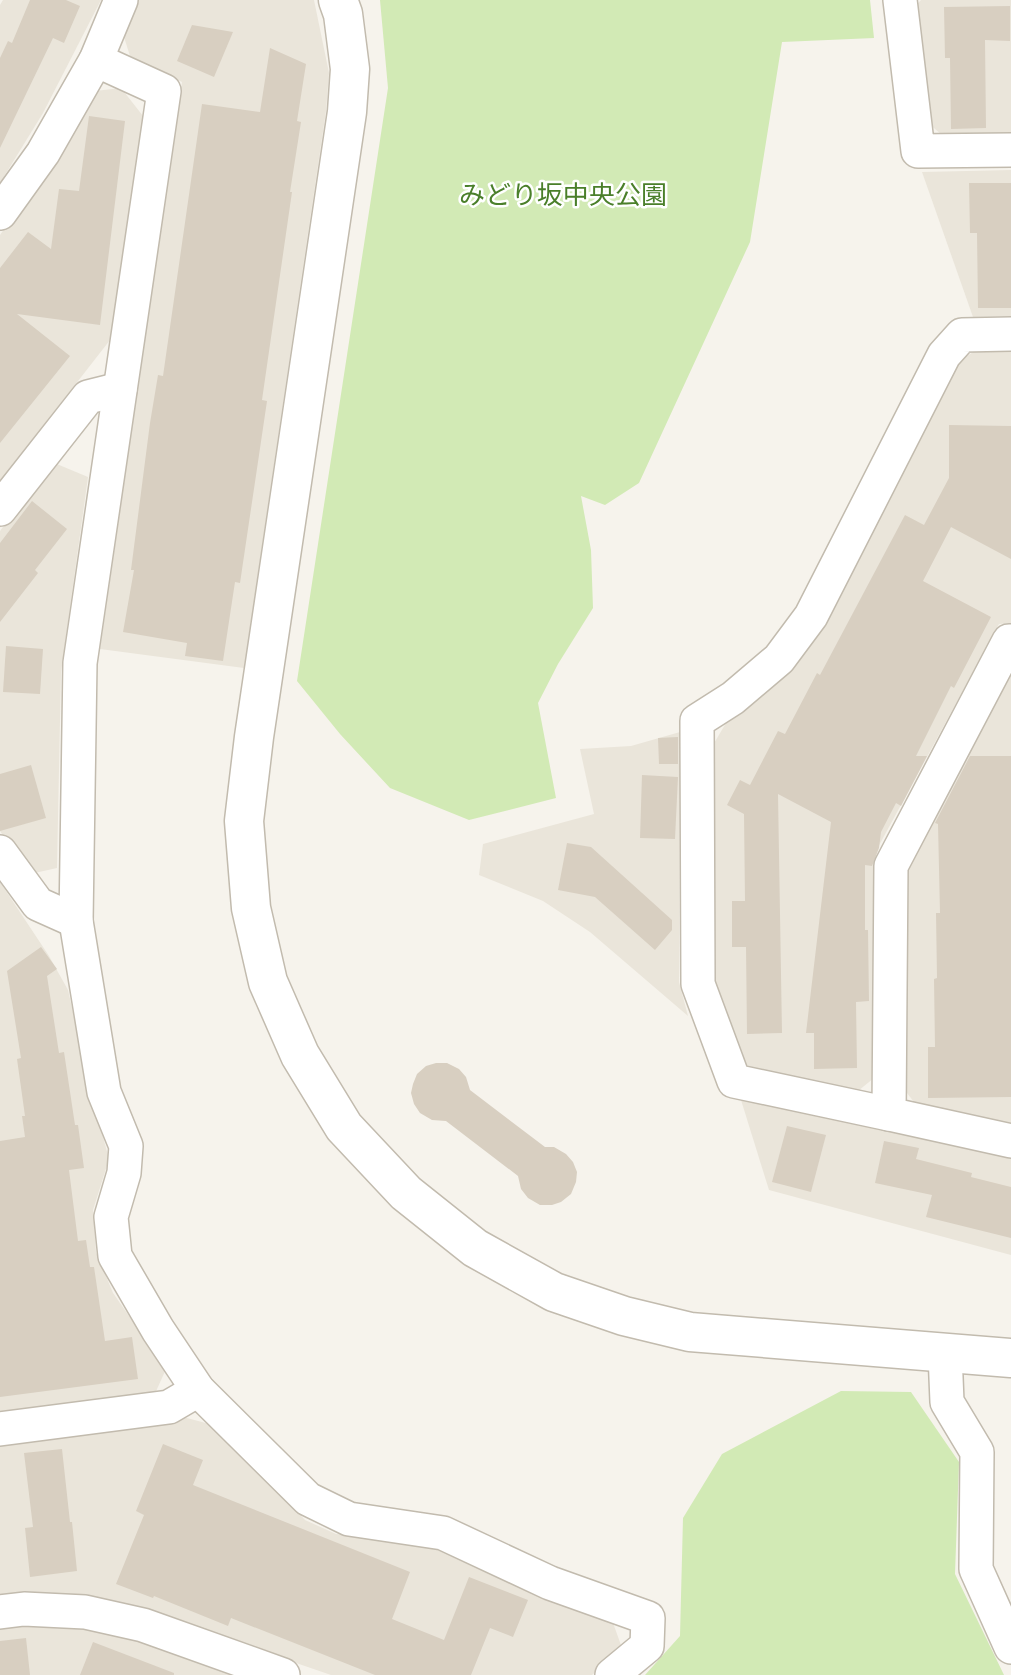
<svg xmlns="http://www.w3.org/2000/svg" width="1011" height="1675" viewBox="0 0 1011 1675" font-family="'Titillium Web','Noto Sans JP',sans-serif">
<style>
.residential{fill:#eae5da}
.green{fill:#d2eab5}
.building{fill:#d8cfc1}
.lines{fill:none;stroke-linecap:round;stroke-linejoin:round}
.minor-casing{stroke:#c2bbae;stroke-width:36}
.tertiary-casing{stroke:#c2bbae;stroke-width:41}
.minor{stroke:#fff;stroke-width:33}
.tertiary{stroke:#fff;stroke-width:38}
.labels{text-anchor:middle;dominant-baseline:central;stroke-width:5;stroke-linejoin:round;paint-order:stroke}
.park-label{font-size:26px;fill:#4a7f2a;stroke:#fff}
</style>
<rect width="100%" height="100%" fill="#f6f3ec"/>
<g class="residential">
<path d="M 3,0 L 101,0 L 43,113 L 0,183 L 0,5 Z"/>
<path d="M 139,0 L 314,0 L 329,73 L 326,111 L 244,668 L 100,649 L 182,82 L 130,56 L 124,37 Z"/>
<path d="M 921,0 L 1011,0 L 1011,141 L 949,141 L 927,122 L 913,9 Z"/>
<path d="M 121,88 L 143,116 L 110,340 L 0,481 L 0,235 L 70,134 L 95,91 Z"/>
<path d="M 1011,170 L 1011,316 L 973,317 L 922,172 Z"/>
<path d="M 1011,346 L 1011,623 L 999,624 L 876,851 L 874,1078 L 853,1095 L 754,1074 L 736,1056 L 713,987 L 713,745 L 726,723 L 790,673 L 829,617 L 957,362 L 980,348 Z"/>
<path d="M 52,462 L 88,477 L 61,672 L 57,868 L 30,874 L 0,831 L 0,531 Z"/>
<path d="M 1011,666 L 1011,1129 L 920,1110 L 904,1089 L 905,865 Z"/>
<path d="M 680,732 L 679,982 L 688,1016 L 590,932 L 543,901 L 479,875 L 483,844 L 594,814 L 580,749 L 631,746 Z"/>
<path d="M 0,882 L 49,956 L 68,990 L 91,1093 L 109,1159 L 93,1210 L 96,1252 L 113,1293 L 166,1369 L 153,1398 L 0,1415 Z"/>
<path d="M 741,1100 L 1011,1158 L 1011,1255 L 769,1190 Z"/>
<path d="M 183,1417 L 217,1426 L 305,1520 L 336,1534 L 409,1540 L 438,1548 L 612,1620 L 622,1648 L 592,1675 L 331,1675 L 136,1608 L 0,1598 L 0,1441 Z"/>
<path d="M 26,1622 L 128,1633 L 248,1675 L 0,1675 L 0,1625 Z"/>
</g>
<g class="green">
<path d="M 380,0 L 870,0 L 874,38 L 782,42 L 750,242 L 639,483 L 605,505 L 581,496 L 591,550 L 593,608 L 558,664 L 538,703 L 556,798 L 469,820 L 390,788 L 340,734 L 297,681 L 388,88 Z"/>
<path d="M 841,1391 L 911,1392 L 959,1462 L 955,1574 L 1004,1675 L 645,1675 L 680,1636 L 683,1518 L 722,1454 Z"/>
</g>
<g class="building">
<path d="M 30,0 L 66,0 L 80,6 L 64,43 L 53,38 L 0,148 L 0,58 L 8,41 L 12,43 Z"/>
<path d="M 1010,6 L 1010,41 L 985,40 L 986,128 L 951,129 L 950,58 L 945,58 L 944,7 Z"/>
<path d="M 192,25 L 233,32 L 214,77 L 177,61 Z"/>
<path d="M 270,48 L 306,64 L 297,121 L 301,122 L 290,192 L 292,192 L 262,400 L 267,401 L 240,583 L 235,582 L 223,661 L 185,656 L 187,643 L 123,632 L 134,570 L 131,570 L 150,423 L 158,375 L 163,376 L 202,104 L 260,112 Z"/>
<path d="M 89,116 L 125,121 L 100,325 L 17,314 L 70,356 L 0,443 L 0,268 L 28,232 L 51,249 L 59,189 L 79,191 Z"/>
<path d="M 969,183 L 1011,183 L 1011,308 L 978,308 L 977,233 L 970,233 Z"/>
<path d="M 949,425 L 1011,426 L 1011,559 L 951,527 L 923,581 L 991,617 L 954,688 L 951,686 L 916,756 L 927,756 L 901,806 L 896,803 L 881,832 L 879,848 L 872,866 L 865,865 L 865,930 L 868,930 L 869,1001 L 856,1002 L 857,1068 L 814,1069 L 814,1033 L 806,1033 L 831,822 L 778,794 L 782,1033 L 747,1034 L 746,947 L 732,947 L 732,901 L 745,901 L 744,814 L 727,805 L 740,780 L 750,785 L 778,731 L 785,734 L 817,673 L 820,675 L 905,515 L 924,525 L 949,478 Z"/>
<path d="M 32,501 L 67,529 L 35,570 L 38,573 L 0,622 L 0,543 Z"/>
<path d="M 6,646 L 43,649 L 40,694 L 3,692 Z"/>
<path d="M 678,737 L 678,764 L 659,764 L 658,738 Z"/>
<path d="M 970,756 L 1011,756 L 1011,1097 L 928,1098 L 928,1047 L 935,1047 L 934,979 L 937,978 L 936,913 L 940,913 L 938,824 L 935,823 Z"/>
<path d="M 31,765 L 46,818 L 0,831 L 0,774 Z"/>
<path d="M 642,775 L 678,777 L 675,839 L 640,838 Z"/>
<path d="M 567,843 L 591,847 L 672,920 L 672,930 L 655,950 L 595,897 L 558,890 Z"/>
<path d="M 41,947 L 57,969 L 47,976 L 59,1053 L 64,1052 L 75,1125 L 78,1125 L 84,1168 L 69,1170 L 78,1241 L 86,1240 L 90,1267 L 94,1267 L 105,1341 L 132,1337 L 138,1379 L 0,1397 L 0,1141 L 25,1137 L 22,1116 L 25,1116 L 17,1059 L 21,1058 L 7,971 Z"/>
<path d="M 436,1063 L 447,1063 L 459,1069 L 466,1077 L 470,1090 L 545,1147 L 554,1147 L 566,1154 L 573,1162 L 577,1172 L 576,1182 L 571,1194 L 561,1202 L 552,1205 L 540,1205 L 528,1198 L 521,1189 L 518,1176 L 446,1121 L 432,1120 L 420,1113 L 414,1104 L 411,1093 L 413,1084 L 417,1074 L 426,1066 Z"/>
<path d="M 787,1126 L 826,1135 L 811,1192 L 772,1182 Z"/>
<path d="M 884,1141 L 919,1148 L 916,1159 L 972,1173 L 971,1177 L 1011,1187 L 1011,1238 L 926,1217 L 932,1195 L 875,1183 Z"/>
<path d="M 163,1444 L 203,1460 L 193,1485 L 410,1572 L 392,1619 L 444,1640 L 469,1577 L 528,1600 L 513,1637 L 490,1628 L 471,1675 L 375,1675 L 231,1618 L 228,1626 L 154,1596 L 153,1598 L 116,1584 L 144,1515 L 136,1511 Z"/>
<path d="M 62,1449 L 70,1522 L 72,1522 L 77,1571 L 30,1577 L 25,1528 L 33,1527 L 24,1453 Z"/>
<path d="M 26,1638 L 30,1675 L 0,1675 L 0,1641 Z"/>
<path d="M 93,1642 L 174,1673 L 174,1675 L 80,1675 Z"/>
</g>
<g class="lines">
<g class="minor-casing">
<g id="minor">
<path d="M 900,0 L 918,151 L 1011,150"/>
<path d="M 96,60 L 164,91 L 80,663 L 76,921 L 104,1092 L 126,1146 L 124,1173 L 111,1217 L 115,1256 L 158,1330 L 198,1390 L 308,1499 L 349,1519 L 443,1533 L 550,1583 L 648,1618 L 647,1646 L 612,1675"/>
<path d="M 0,213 L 43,153 L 96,60 L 121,0"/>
<path d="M 0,509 L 88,397 L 120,389"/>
<path d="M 1011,641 L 1009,641 L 891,866 L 889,1114 L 1011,1141"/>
<path d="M 0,852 L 38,904 L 76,921"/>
<path d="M 889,1114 L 734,1081 L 698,984 L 697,721 L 733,698 L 779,659 L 811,616 L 944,355 L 962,335 L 1011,334"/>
<path d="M 945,1353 L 947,1402 L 977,1452 L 976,1569 L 1011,1647"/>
<path d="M 0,1429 L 169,1407 L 198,1390"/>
<path d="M 0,1612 L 24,1609 L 85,1612 L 143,1625 L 283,1675"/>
</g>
</g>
<g class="tertiary-casing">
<path id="tertiary" d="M 338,0 L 343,14 L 350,69 L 347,112 L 254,737 L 244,821 L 251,908 L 268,982 L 300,1055 L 344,1127 L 406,1193 L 475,1248 L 554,1292 L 624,1316 L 690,1332 L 1011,1358"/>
</g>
<use href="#minor" class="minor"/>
<use href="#tertiary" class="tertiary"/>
</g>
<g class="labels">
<g class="park-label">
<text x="563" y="194">みどり坂中央公園</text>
</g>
</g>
</svg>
